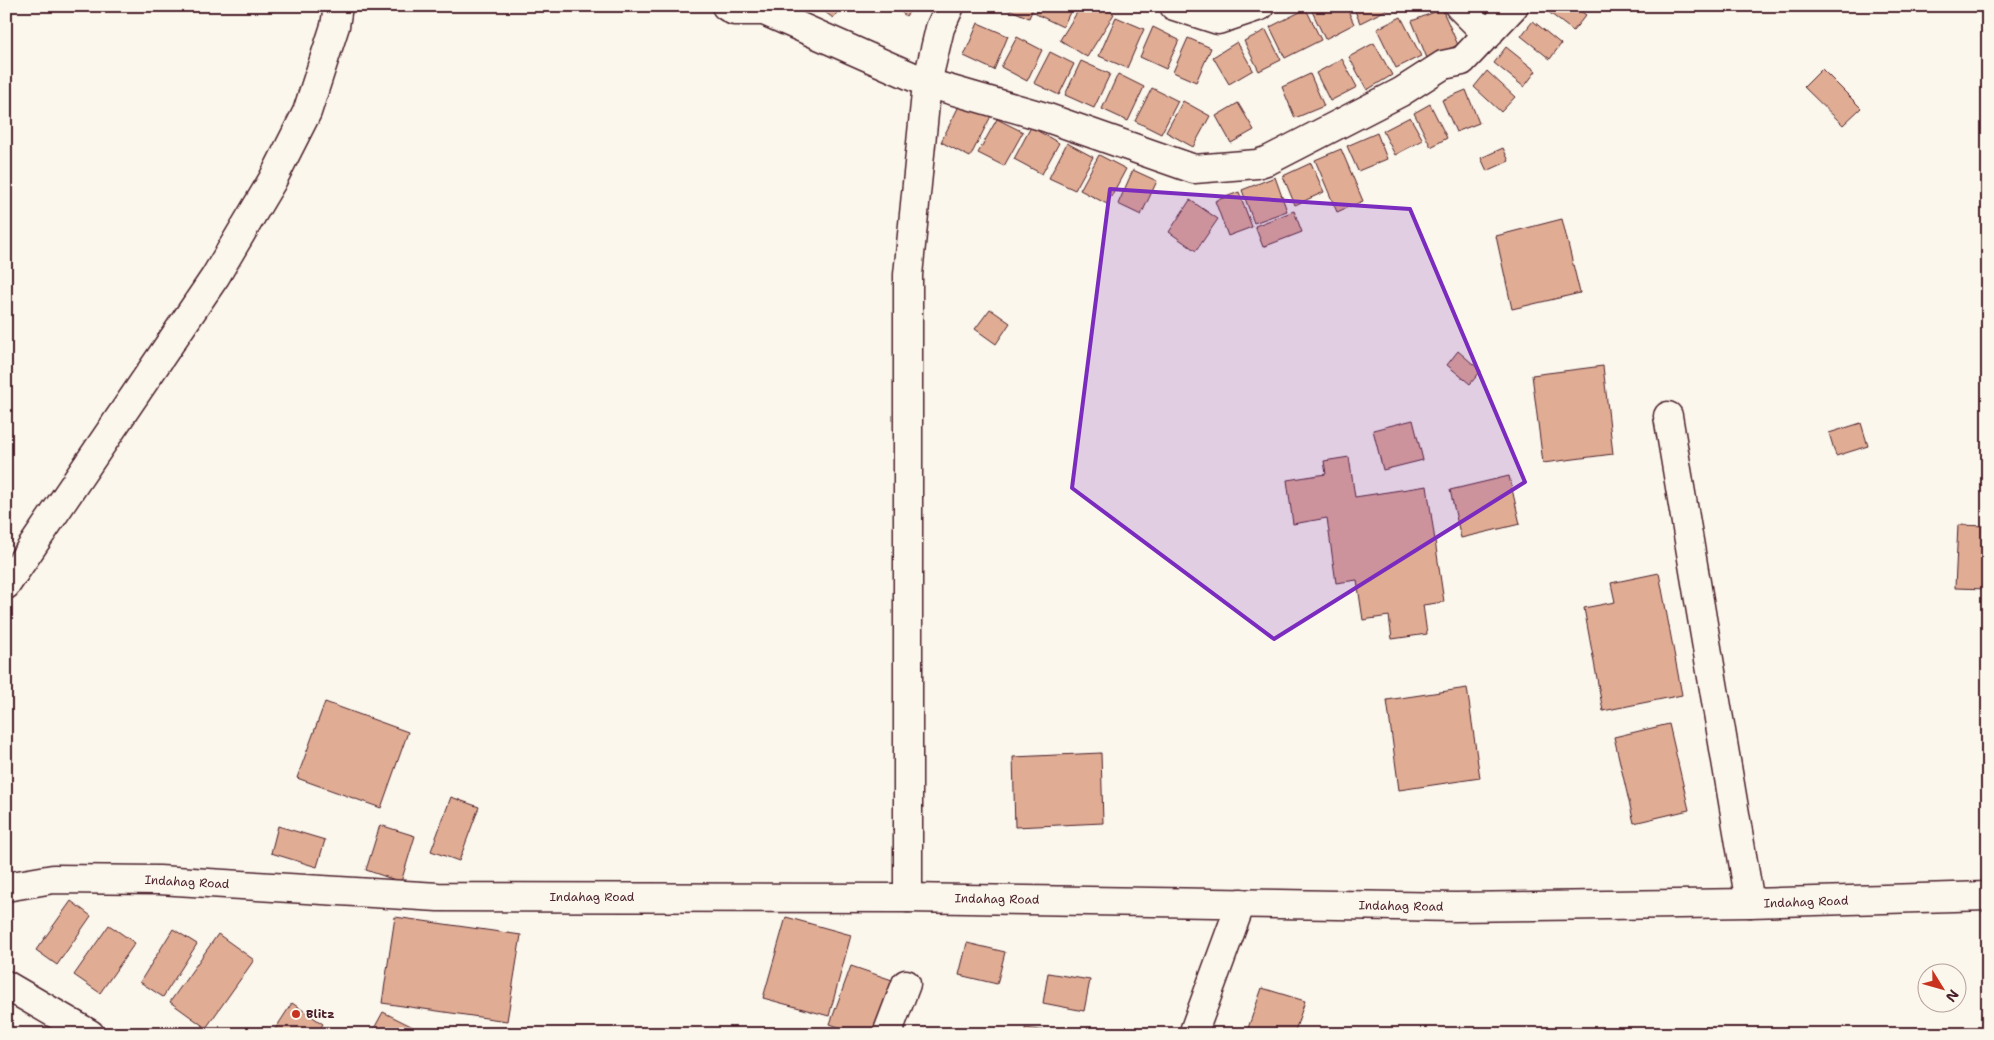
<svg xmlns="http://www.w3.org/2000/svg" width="1994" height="1040" viewBox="0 0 1994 1040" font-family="'Shantell Sans',sans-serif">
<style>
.building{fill:#e0ad94;stroke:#4a1f2b}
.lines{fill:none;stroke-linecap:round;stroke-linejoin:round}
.minor-casing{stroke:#4a1f2b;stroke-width:31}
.secondary-casing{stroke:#4a1f2b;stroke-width:31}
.minor{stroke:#fbf7ec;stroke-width:28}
.secondary{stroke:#fbf7ec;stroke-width:28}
.marked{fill:#7b2cbf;fill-opacity:0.2;stroke:#7b2cbf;stroke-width:4;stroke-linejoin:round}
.poi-dot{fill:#c8321e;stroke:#fbf7ec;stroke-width:2}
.labels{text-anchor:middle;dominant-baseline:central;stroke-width:4;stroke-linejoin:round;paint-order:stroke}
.street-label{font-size:12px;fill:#4a1f2b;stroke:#fbf7ec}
.poi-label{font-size:12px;font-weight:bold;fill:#4a1f2b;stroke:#fbf7ec;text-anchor:start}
</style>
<rect width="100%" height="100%" fill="#fbf7ec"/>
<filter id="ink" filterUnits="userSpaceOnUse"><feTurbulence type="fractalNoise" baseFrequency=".02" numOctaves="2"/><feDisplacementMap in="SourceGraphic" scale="10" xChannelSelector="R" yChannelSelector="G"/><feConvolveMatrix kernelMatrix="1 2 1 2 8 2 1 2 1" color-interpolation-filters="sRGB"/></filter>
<g filter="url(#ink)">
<g class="building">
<path d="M 817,6 L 842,6 L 833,18 Z"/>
<path d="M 893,6 L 914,6 L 906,16 Z"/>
<path d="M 1002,6 L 1034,6 L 1029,18 Z"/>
<path d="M 1040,6 L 1073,6 L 1063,27 L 1036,14 Z"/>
<path d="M 1081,6 L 1102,6 L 1114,14 L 1087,57 L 1060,40 Z"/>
<path d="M 1316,6 L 1346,6 L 1354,24 L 1325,39 L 1311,9 Z"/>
<path d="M 1353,6 L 1385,6 L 1386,10 L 1360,23 Z"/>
<path d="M 1543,6 L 1574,6 L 1586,15 L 1573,31 L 1542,7 Z"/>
<path d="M 1306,9 L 1321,40 L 1285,58 L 1270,27 Z"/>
<path d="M 1442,9 L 1458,45 L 1427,58 L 1412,21 Z"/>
<path d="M 1116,17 L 1144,29 L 1127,68 L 1099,56 Z"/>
<path d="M 1401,17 L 1421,56 L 1396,68 L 1377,29 Z"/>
<path d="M 1533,21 L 1561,44 L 1550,59 L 1521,36 Z"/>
<path d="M 978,23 L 1008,36 L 994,70 L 964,56 Z"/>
<path d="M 1153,27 L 1179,40 L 1166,69 L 1140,57 Z"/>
<path d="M 1266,30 L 1281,60 L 1259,71 L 1244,41 Z"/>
<path d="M 1017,37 L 1042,50 L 1027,81 L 1001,67 Z"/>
<path d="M 1188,38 L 1211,48 L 1196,82 L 1173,72 Z"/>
<path d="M 1237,42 L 1253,70 L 1229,84 L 1213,57 Z"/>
<path d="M 1374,43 L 1392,75 L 1367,90 L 1349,57 Z"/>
<path d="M 1506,47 L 1536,71 L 1524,87 L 1494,63 Z"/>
<path d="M 1050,52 L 1074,64 L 1059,95 L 1034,83 Z"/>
<path d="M 1342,59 L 1357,87 L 1330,101 L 1316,73 Z"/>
<path d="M 1081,61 L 1110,74 L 1094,108 L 1065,95 Z"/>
<path d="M 1822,69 L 1861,108 L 1843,125 L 1804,87 Z"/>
<path d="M 1487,71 L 1515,97 L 1501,112 L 1474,87 Z"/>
<path d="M 1118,74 L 1144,87 L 1128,121 L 1102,109 Z"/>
<path d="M 1310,74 L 1324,106 L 1295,118 L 1282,87 Z"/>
<path d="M 1152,88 L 1178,101 L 1161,134 L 1135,121 Z"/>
<path d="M 1466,90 L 1479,123 L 1456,132 L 1442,100 Z"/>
<path d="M 1183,101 L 1210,116 L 1193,147 L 1166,132 Z"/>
<path d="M 961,102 L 991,116 L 970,157 L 941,142 Z"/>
<path d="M 1238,103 L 1254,130 L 1231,143 L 1216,116 Z"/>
<path d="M 1430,104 L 1447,138 L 1431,147 L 1414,113 Z"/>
<path d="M 1410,117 L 1423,140 L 1395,155 L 1383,131 Z"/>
<path d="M 997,119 L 1023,132 L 1004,166 L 978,153 Z"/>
<path d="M 1031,127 L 1059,143 L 1042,174 L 1014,159 Z"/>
<path d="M 1377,133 L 1387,159 L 1358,171 L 1347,146 Z"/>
<path d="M 1067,143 L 1093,157 L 1075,190 L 1049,178 Z"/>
<path d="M 1503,148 L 1509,161 L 1487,171 L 1481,158 Z"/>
<path d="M 1341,149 L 1363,201 L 1337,212 L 1315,160 Z"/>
<path d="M 1099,155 L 1126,169 L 1107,204 L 1080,190 Z"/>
<path d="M 1311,163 L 1324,192 L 1295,205 L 1283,176 Z"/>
<path d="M 1133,170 L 1157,181 L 1141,215 L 1118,204 Z"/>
<path d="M 1275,177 L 1287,211 L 1254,223 L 1242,190 Z"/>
<path d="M 1239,192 L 1252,227 L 1228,236 L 1215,201 Z"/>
<path d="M 1190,200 L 1218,219 L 1196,251 L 1169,232 Z"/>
<path d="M 1294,211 L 1302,232 L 1263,247 L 1255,226 Z"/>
<path d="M 1562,219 L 1580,293 L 1512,309 L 1496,236 Z"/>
<path d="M 990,309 L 1010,323 L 996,344 L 975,329 Z"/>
<path d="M 1458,351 L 1481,371 L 1470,384 L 1447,365 Z"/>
<path d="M 1603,366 L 1613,454 L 1543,463 L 1532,375 Z"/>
<path d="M 1413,420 L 1423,460 L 1383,470 L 1373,430 Z"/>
<path d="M 1861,423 L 1868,446 L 1836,456 L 1829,433 Z"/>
<path d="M 1349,457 L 1355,497 L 1427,486 L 1444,602 L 1423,605 L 1427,634 L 1392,639 L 1389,616 L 1363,620 L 1357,580 L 1336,583 L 1327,518 L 1293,524 L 1287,480 L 1326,474 L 1324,461 Z"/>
<path d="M 1509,476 L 1520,524 L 1461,538 L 1450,490 Z"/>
<path d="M 1958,525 L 1988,526 L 1988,589 L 1955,588 Z"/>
<path d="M 1659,573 L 1682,695 L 1603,711 L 1584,608 L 1615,602 L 1611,583 Z"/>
<path d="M 1467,688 L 1480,778 L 1399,790 L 1387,700 Z"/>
<path d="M 325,702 L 408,732 L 381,808 L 297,778 Z"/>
<path d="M 1669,724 L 1689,810 L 1634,823 L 1614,737 Z"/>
<path d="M 1101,753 L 1103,823 L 1015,827 L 1013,757 Z"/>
<path d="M 451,797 L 479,807 L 459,861 L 431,851 Z"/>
<path d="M 380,825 L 415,836 L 401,882 L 366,870 Z"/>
<path d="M 278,826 L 325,840 L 317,867 L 271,853 Z"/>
<path d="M 71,901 L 91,916 L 57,965 L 36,950 Z"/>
<path d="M 395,917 L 521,935 L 507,1021 L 382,1003 Z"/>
<path d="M 786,917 L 851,935 L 829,1016 L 763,998 Z"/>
<path d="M 109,925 L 135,943 L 100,993 L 74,975 Z"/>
<path d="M 173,929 L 197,944 L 163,997 L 140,982 Z"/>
<path d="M 218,934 L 254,960 L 206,1028 L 170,1002 Z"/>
<path d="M 967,943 L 1005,952 L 997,984 L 959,975 Z"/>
<path d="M 851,966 L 901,983 L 882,1034 L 858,1034 L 830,1024 Z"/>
<path d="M 1048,973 L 1090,980 L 1084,1011 L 1043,1003 Z"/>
<path d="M 1262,988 L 1305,1001 L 1294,1034 L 1246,1034 Z"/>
<path d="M 292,1003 L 323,1024 L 317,1034 L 272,1034 Z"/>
<path d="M 383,1012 L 415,1028 L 412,1034 L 371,1034 Z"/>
<path d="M 1025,1028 L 1071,1034 L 1025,1034 Z"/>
</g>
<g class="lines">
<g class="minor-casing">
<g id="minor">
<path d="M 726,6 L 734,11 L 764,11 L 927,83 L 1045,117 L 1194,169 L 1257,164 L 1269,160 L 1401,92 L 1443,65 L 1462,61 L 1514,6"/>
<path d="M 1174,6 L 1218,20 L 1260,6"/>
<path d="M 1459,6 L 1488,35"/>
<path d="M 1668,416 L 1750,903"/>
<path d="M 6,585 L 215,277 L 272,181 L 307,112 L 335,26 L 338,6"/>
<path d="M 908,898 L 908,275 L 927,83 L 940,28 L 950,6"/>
<path d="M 887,1034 L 906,984"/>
<path d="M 1193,1034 L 1241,903"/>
</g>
</g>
<g class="secondary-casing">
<g id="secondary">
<path d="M 6,887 L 53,879 L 159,880 L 438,897 L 908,898 L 1455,907 L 1750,903 L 1988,896"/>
<path d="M 6,985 L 90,1034"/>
</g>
</g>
<use href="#minor" class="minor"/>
<use href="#secondary" class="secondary"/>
</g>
</g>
<path class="marked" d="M 1110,189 L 1410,209 L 1525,482 L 1274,639 L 1072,488 Z"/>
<circle class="poi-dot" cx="296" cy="1014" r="5"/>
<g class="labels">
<g class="street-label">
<text transform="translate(187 882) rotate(3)">Indahag Road</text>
<text x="592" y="897">Indahag Road</text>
<text transform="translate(997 899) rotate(1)">Indahag Road</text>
<text transform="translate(1806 902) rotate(-2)">Indahag Road</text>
<text transform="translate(1401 906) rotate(1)">Indahag Road</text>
</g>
<g class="poi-label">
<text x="306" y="1014">Blitz</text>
</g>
</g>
<rect width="1994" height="1040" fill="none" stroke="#fbf7ec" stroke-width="25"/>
<rect x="12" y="12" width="1969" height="1015" fill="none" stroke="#4a1f2b" stroke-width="2" filter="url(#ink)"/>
<g transform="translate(1942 988) rotate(127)"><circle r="24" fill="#fbf7ec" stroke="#b4a19f"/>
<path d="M0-4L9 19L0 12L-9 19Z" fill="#c8321e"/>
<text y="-8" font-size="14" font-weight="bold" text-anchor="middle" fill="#4a1f2b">N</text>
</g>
</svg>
